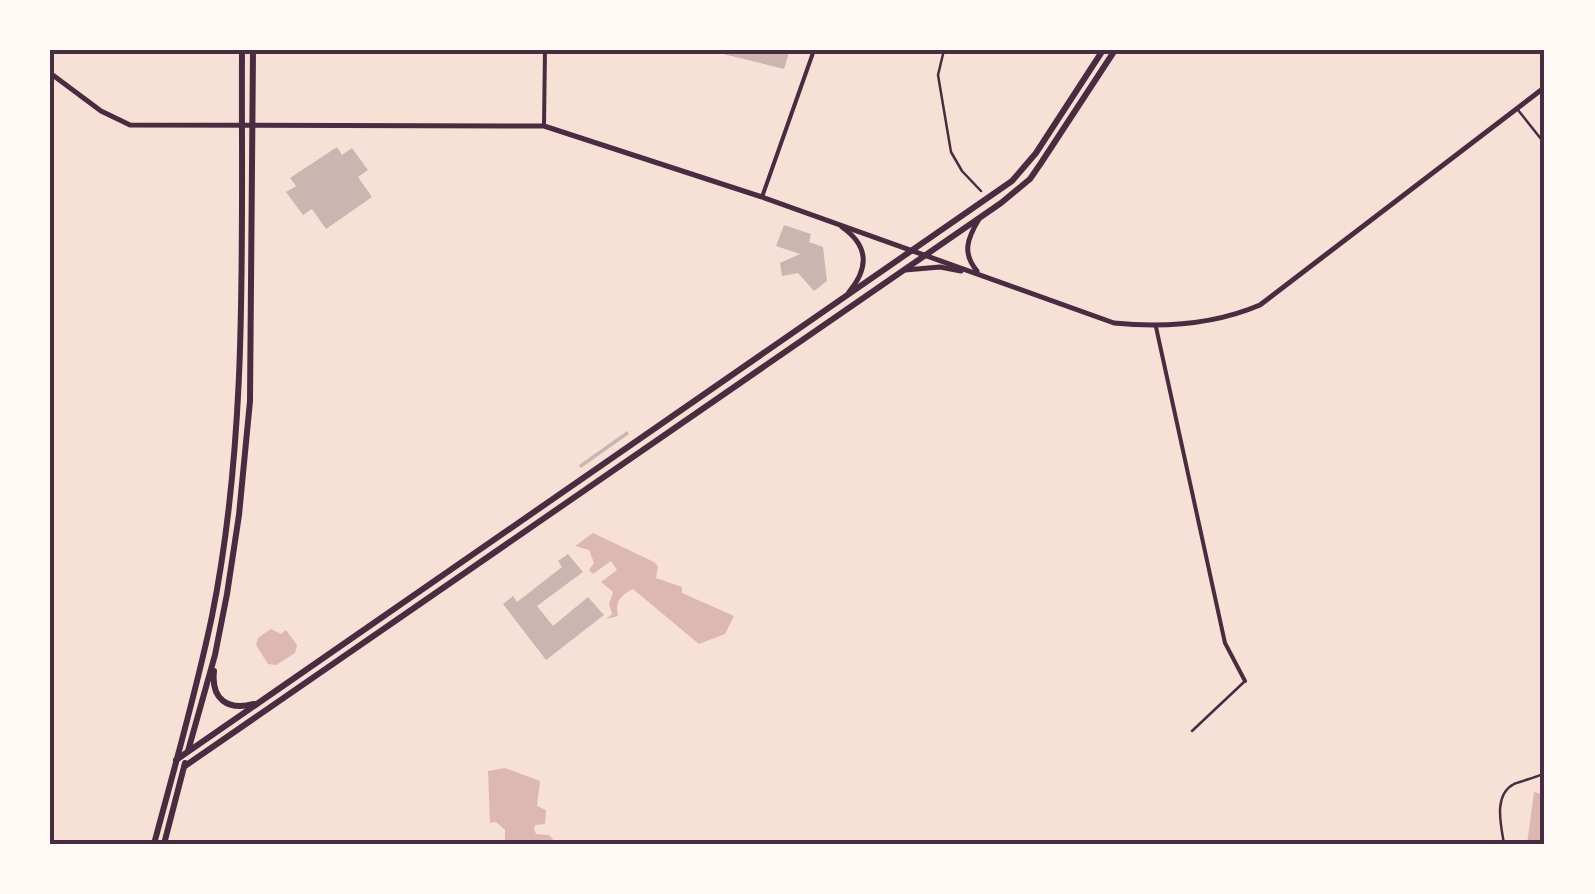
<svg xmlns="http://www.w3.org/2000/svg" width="1595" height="894" viewBox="0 0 1595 894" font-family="Arial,sans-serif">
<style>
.water{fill:#dcb8b0}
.building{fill:#ccb4b1}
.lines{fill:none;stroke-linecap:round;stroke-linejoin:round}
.path{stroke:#4a2c40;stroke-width:2.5}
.service{stroke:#4a2c40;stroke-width:2.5}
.minor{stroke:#4a2c40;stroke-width:4}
.secondary{stroke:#4a2c40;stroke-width:5}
.primary{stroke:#4a2c40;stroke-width:6}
.neatline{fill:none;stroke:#4a2c40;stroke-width:4}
</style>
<rect width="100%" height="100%" fill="#f7e1d7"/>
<g class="water">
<path d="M 593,533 L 654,562 L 658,566 L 656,578 L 682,587 L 682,593 L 734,616 L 725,634 L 699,644 L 633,589 C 620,596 615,601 618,616 L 606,619 L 576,644 L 612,614 L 609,604 L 613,592 L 601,582 L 617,570 L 611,561 L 593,574 L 589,570 L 594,563 L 589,550 L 575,546 Z"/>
<path d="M 271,629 L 281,634 L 286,630 L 297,645 L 295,653 L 276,665 L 268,664 L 256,645 L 258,638 Z"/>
<path d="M 505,768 L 540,781 L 537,806 L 546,810 L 545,824 L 535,825 L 534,829 L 536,834 L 549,835 L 557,844 L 505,844 L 505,830 L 496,822 L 490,823 L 488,771 Z"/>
<path d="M 1534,792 L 1545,795 L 1545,844 L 1527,844 Z"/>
</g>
<g class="building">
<path d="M 707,50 L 787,50 L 788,56 L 784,69 Z"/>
<path d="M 337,147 L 342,155 L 352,148 L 368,170 L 358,177 L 372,197 L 326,229 L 312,209 L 303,215 L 286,192 L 296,186 L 290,178 Z"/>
<path d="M 784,225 L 811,234 L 809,242 L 823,247 L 827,281 L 814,291 L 798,273 L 782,276 L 780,263 L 800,254 L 776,246 Z"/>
<path d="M 627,431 L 629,434 L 581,468 L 579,465 Z"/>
<path d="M 568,554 L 583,572 L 537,606 L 553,626 L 588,597 L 604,615 L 546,660 L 503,604 L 513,596 L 517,602 L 562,567 L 558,561 Z"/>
</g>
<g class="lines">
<g class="path">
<path d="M 944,50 L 938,75 L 951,152 L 962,171 L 981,191"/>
<path d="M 1504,844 C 1501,825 1493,795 1514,784 C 1524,780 1535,778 1545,773"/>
</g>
<g class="service">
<path d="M 1518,110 L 1545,144"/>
<path d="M 1192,731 L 1244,682"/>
</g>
<g class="minor">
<path d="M 544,125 L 545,50"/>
<path d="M 762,197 L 814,50"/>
<path d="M 1156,327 L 1225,643 L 1245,681"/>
</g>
<g class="secondary">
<path d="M 50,73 L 101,111 L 130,125 L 544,126 L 762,197 L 1114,323 C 1164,328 1213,325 1260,305 L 1545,87"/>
<path d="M 842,227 C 869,246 869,268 849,292"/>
<path d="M 905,270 L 940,267 L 961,271"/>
<path d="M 977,271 C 962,253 967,239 979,219"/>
</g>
<g class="primary">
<path d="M 214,671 C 211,699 227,711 254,704"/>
<path d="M 188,751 L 215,655 L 227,594 L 239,515 L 250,401 L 253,50"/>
<path d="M 176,760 L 1012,181 L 1036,153 L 1103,50"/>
<path d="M 185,766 L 1001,203 L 1030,179 L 1041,163 L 1115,50"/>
<path d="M 154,844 C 174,769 196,693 212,616 C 249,432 241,238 242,50"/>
<path d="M 164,844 L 185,763"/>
</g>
</g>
<rect width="1595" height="894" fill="none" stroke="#fffaf5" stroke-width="105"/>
<rect x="52" y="52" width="1490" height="790" class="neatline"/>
</svg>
